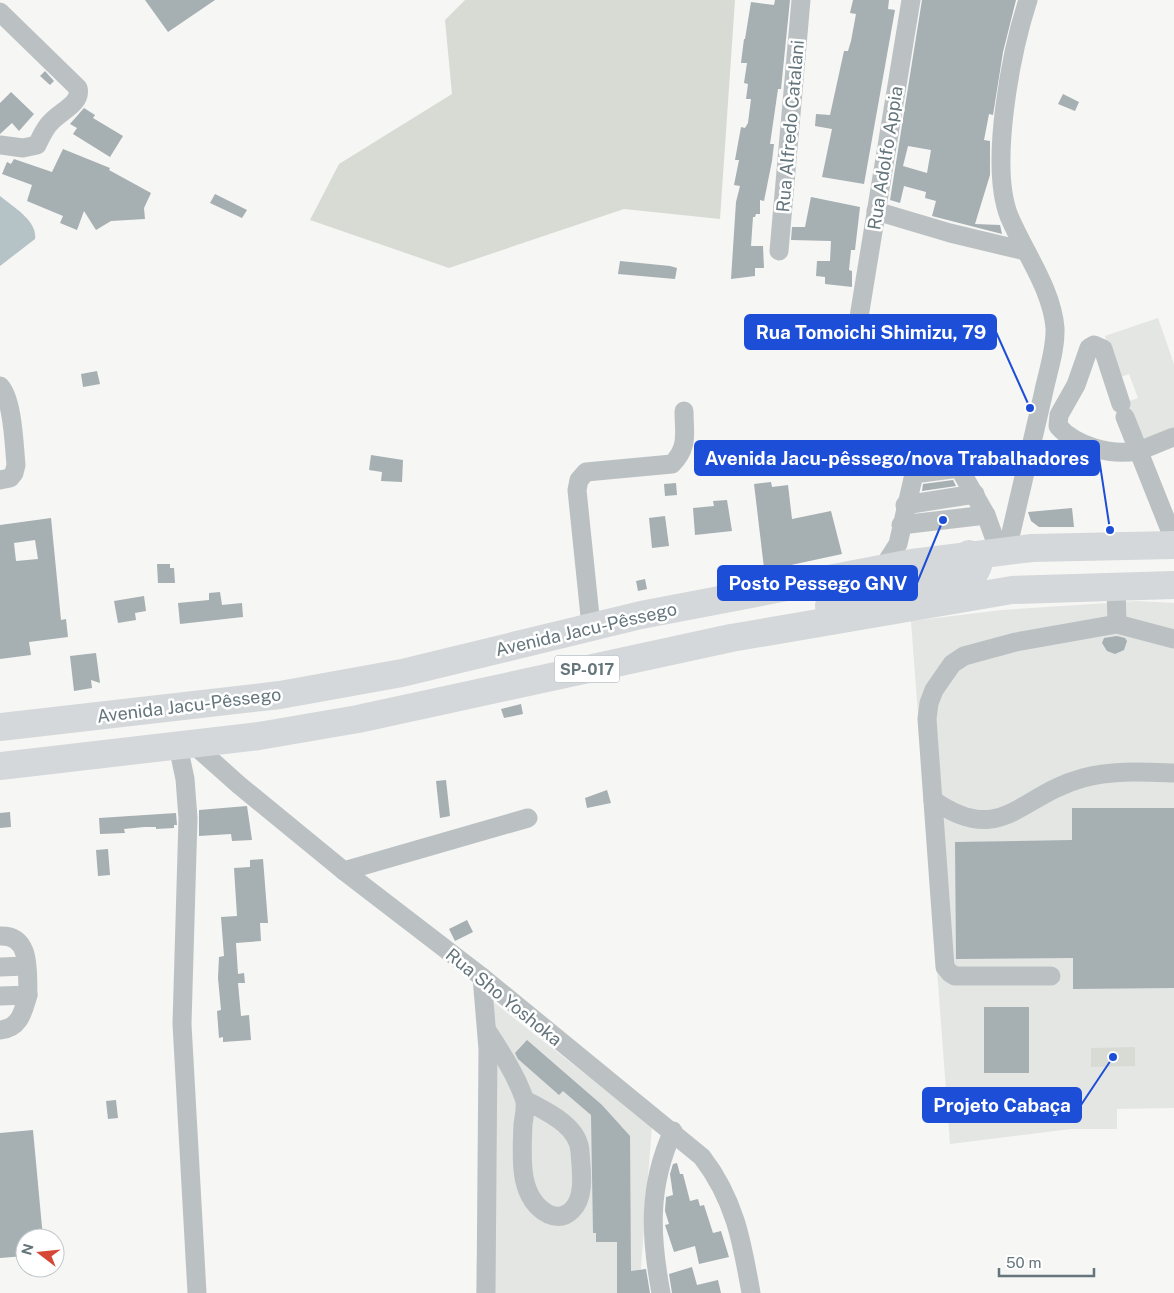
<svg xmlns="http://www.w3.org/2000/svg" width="1174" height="1293" viewBox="0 0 1174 1293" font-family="'Public Sans',sans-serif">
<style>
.built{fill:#e4e6e4}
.green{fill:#d7dbd3}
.water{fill:#b6c3c6}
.building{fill:#a6afb2;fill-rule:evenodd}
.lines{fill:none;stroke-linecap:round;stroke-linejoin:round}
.minor{stroke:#bbc1c3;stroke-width:19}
.highway{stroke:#d4d8da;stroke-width:28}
.labels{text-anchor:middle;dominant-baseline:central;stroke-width:5;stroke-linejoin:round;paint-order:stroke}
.shield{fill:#fff;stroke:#929ea3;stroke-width:1}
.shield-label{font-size:16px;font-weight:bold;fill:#64757c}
.street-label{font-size:18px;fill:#64757c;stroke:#fff}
.leader{fill:none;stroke:#1d4ed8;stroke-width:2}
.callout-dot{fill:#1d4ed8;stroke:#fff;stroke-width:2}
.callout{fill:#1d4ed8;stroke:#1d4ed8;stroke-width:2}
.callout-label{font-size:19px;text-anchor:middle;font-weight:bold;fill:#fff}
</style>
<rect width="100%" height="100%" fill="#f6f6f4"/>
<g class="built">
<path d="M 1158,318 L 1174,364 L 1174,430 L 1142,441 L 1116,406 L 1138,398 L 1129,374 L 1120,377 L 1105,336 Z"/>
<path d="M 1138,601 L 1174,603 L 1174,1108 L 1117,1109 L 1117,1129 L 1071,1129 L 950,1144 L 911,621 L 1002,610 Z"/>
<path d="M 474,987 L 652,1126 L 639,1293 L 476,1293 L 483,1037 Z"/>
</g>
<g class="green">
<path d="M 465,0 L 735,0 L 720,219 L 624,209 L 449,268 L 310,220 L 339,164 L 452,94 L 445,20 Z"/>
<path d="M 1135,1047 L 1135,1066 L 1091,1067 L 1091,1048 Z"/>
</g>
<path class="water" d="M 0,196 C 12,206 38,221 35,239 L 0,266 Z"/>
<g class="building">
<path d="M 145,0 L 215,0 L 168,32 Z"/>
<path d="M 775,0 L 790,0 L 781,89 L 778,89 L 770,144 L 774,144 L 772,161 L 764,201 L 760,200 L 760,214 L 756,214 L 755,217 L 753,217 L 751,246 L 763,246 L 764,268 L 755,268 L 755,276 L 731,279 L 736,202 L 740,186 L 734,185 L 739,160 L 735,160 L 741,127 L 745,128 L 748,123 L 751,99 L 746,99 L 748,84 L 744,83 L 747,63 L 741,63 L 744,39 L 745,39 L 751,2 L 774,5 Z"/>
<path d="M 853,0 L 889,0 L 888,9 L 895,10 L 864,184 L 822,177 L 832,129 L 815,126 L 816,114 L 830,115 L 844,51 L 848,51 L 851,41 L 856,14 L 850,13 Z"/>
<path d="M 922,0 L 1016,0 L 1003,52 L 993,115 L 989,114 L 984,140 L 990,141 L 990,175 L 975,224 L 1000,225 L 1002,234 L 932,216 L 936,201 L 925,198 L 926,192 L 904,186 L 900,203 L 890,200 ZM 908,146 L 931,150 L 927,173 L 903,166 Z"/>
<path d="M 45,71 L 54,81 L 50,85 L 40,76 Z"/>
<path d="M 11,92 L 34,114 L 19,131 L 12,123 L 0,134 L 0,103 Z"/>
<path d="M 1063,94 L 1079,102 L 1075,111 L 1058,104 Z"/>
<path d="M 84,108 L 95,115 L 93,118 L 123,136 L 110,157 L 73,134 L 77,128 L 70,124 Z"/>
<path d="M 63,149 L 110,168 L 109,170 L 151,193 L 144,208 L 145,219 L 111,221 L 96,230 L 84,211 L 77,230 L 60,223 L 63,216 L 27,201 L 32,185 L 2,174 L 7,162 L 11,164 L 14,159 L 52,172 Z"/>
<path d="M 215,194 L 247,210 L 242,218 L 210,203 Z"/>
<path d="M 811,197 L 860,207 L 855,250 L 851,250 L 849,270 L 852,271 L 852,287 L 825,284 L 825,277 L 816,276 L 817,261 L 830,261 L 831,241 L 791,240 L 792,227 L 805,227 Z"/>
<path d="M 620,261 L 670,266 L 677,268 L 675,279 L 618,274 Z"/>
<path d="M 97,371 L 100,384 L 83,387 L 81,374 Z"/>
<path d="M 371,455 L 403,460 L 402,482 L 381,481 L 382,472 L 369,470 Z"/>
<path d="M 953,480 L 956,486 L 922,491 L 923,484 Z"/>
<path d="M 771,482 L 772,487 L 788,485 L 792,519 L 831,511 L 842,554 L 791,565 L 764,568 L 754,484 Z"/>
<path d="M 676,483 L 677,495 L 665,496 L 664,484 Z"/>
<path d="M 727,500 L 732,531 L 695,535 L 693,508 L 714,506 L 713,501 Z"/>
<path d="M 1072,508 L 1074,527 L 1039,527 L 1031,521 L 1028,512 Z"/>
<path d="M 665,516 L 669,546 L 652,548 L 649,518 Z"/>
<path d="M 51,518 L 61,620 L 66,619 L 68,637 L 29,642 L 31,655 L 0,659 L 0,525 ZM 35,540 L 38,559 L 16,561 L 14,543 Z"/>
<path d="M 157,564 L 170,564 L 170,568 L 174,568 L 175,583 L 158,583 Z"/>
<path d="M 645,579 L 647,589 L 638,591 L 636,581 Z"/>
<path d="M 220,592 L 222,605 L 242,603 L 243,617 L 180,624 L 178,603 L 209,600 L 209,593 Z"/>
<path d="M 144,596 L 146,611 L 135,613 L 136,620 L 118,623 L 114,601 Z"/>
<path d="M 1117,636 L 1125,638 L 1127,641 L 1124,650 L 1115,654 L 1107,651 L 1102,643 L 1104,638 Z"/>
<path d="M 96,653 L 100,683 L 91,680 L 92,688 L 74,691 L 70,656 Z"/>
<path d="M 521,704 L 523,714 L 504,718 L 501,709 Z"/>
<path d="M 446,780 L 450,816 L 440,818 L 436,781 Z"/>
<path d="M 607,790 L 611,803 L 587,808 L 585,798 Z"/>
<path d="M 247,806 L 252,840 L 232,841 L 231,834 L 199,836 L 199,810 Z"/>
<path d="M 1072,808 L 1174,808 L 1174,988 L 1073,989 L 1073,958 L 956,959 L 955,842 L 1072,840 Z"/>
<path d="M 10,812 L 11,827 L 0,828 L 0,813 Z"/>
<path d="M 176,813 L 177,825 L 174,825 L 174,828 L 156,829 L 156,827 L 144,827 L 124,829 L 125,833 L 100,834 L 99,818 Z"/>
<path d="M 108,849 L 110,875 L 98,876 L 96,850 Z"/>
<path d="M 263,859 L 268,923 L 260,923 L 261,941 L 236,943 L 238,974 L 244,973 L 245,983 L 238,983 L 241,1016 L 249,1015 L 251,1040 L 223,1042 L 223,1037 L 219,1038 L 217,1011 L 221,1010 L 218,978 L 219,957 L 224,956 L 221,917 L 237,916 L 234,868 L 250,867 L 250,860 Z"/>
<path d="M 467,920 L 473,932 L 455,941 L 449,929 Z"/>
<rect x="984" y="1007" width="45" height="66"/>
<path d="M 527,1040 L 602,1105 L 630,1136 L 631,1271 L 646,1269 L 650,1293 L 617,1293 L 617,1242 L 596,1242 L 596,1233 L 593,1233 L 591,1115 L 563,1091 L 559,1095 L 518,1059 L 515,1053 Z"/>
<path d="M 116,1100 L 118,1118 L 108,1119 L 106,1101 Z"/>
<path d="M 33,1130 L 43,1238 L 25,1238 L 25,1256 L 0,1258 L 0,1133 Z"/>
<path d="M 677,1163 L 680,1174 L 683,1174 L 690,1201 L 698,1199 L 700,1206 L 704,1205 L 713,1233 L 721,1231 L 729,1257 L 699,1264 L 695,1246 L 674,1252 L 665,1225 L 669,1224 L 665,1211 L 666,1197 L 673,1195 L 670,1174 L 673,1164 Z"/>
<path d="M 692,1267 L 697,1285 L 718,1280 L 721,1293 L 672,1293 L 669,1274 Z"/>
</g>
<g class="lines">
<g class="minor">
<path d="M 0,12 L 78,88 C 82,103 61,111 52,121 C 45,127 41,137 37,145 L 23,148 L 0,145"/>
<path d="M 876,211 L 950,233 L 1025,251"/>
<path d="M 779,251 L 801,0"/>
<path d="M 859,317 L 911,0"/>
<path d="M 0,386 C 13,400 14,445 16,465 L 14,473 L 10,478 L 0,480"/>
<path d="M 1121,404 L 1103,349 L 1094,345 L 1089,348 L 1076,385 L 1059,415 L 1058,426 C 1075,446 1111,456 1137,451 C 1149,448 1162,441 1174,437"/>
<path d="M 1125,417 L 1174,540"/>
<path d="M 905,505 L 975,494"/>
<path d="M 901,525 L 986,515"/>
<path d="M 1007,550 C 1019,499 1031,447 1043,395 C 1047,374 1056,350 1055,328 C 1052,289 1024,252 1009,216 C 989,165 1011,52 1028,0"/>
<path d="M 882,569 L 898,544 L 914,474 L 959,468 L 986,515 L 999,551"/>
<path d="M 1116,585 L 1117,624"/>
<path d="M 591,626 L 577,490 L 579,480 L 586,472 L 672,464 C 689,447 684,433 684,411"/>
<path d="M 193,744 L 239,785 L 344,871 L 482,977 L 702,1157 C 735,1200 742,1242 751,1293"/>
<path d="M 178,746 L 185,779 L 188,818 L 182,1024 L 197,1293"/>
<path d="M 933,800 C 1002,848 1019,795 1083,778 C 1112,770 1144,772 1174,773"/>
<path d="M 344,871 L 528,818"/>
<path d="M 0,936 C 32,935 27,972 28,995 L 0,996"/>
<path d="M 0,967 L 26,966"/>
<path d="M 1051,976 L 955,976 L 950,973 L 945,967 L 927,719 L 929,703 L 934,690 L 952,664 L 964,656 L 1016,642 L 1117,624 L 1174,639"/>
<path d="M 482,977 L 488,1049 L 486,1293"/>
<path d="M 0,1030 C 20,1028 23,1012 28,995"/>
<path d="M 488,1032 C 501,1052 516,1075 524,1098 C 527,1106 524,1117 523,1124 C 522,1155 517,1197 548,1214 C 557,1218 565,1217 572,1210 C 586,1197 581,1169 580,1152 C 579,1125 545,1111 525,1100"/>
<path d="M 661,1293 C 650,1235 648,1186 673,1131"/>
</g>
<g class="highway">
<path d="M 829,606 L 853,594 L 974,574 L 978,566 L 969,554"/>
<path d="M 0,727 L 280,695 L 402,673 L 641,615 L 912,563 L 1032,548 L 1174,545"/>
<path d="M 0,766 L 259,736 L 358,719 L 731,638 L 1012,590 L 1174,585"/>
</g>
</g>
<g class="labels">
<rect class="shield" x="554.5" y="655.5" width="65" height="27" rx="4"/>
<g class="shield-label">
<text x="587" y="669">SP-017</text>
</g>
<g class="street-label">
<text transform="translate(790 126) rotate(-85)">Rua Alfredo Catalani</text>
<text transform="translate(885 158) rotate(-81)">Rua Adolfo Appia</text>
<text transform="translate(586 629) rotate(-13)">Avenida Jacu-Pêssego</text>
<text transform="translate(189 705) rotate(-7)">Avenida Jacu-Pêssego</text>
<text transform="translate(504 997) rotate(39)">Rua Sho Yoshoka</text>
</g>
</g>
<path class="leader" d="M1030 408L996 332M1110 530L1099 458M943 520L917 583M1113 1057L1081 1105"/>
<g class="callout-dot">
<circle cx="1030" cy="408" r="5"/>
<circle cx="1110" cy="530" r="5"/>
<circle cx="943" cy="520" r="5"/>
<circle cx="1113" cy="1057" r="5"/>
</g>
<g class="callout">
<rect x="745" y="315" width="251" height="34" rx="5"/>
<rect x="695" y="441" width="404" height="34" rx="5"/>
<rect x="718" y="566" width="199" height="34" rx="5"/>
<rect x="923" y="1088" width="158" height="34" rx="5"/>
</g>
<g class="callout-label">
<text x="871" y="339">Rua Tomoichi Shimizu, 79</text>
<text x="897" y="465">Avenida Jacu-pêssego/nova Trabalhadores</text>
<text x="818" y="590">Posto Pessego GNV</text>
<text x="1002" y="1112">Projeto Cabaça</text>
</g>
<g transform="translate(40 1253) rotate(286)"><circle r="24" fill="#ffffff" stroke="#c1c8cb"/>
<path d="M0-4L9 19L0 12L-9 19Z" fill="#d54635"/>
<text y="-8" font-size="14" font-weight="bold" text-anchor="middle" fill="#64757c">N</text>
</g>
<path d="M999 1268v8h95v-8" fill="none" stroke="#64757c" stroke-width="2.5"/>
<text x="1006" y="1268" font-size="15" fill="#64757c" stroke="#ffffff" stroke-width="4" paint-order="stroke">50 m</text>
</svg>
